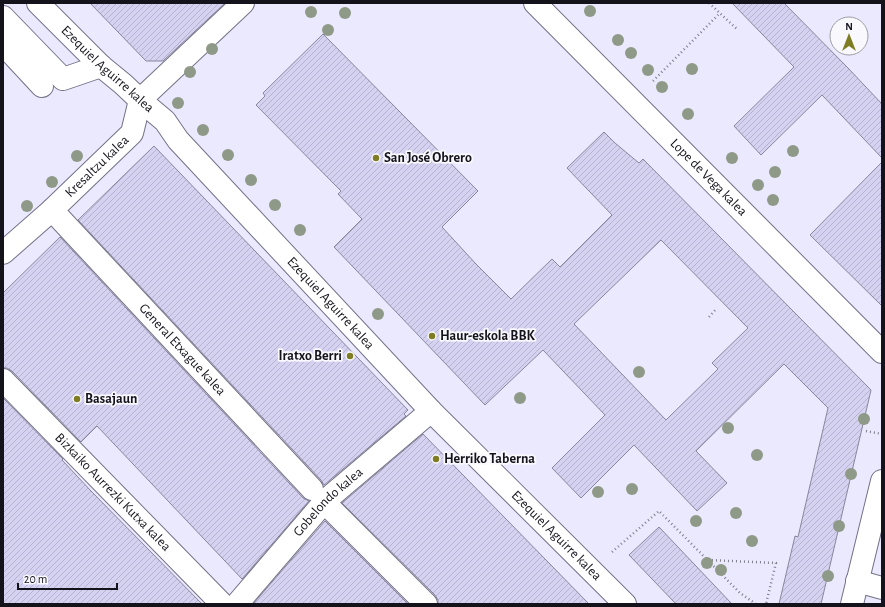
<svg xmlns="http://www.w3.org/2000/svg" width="885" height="607" viewBox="0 0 885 607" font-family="'Alegreya Sans',sans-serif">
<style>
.building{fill:url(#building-hatch);stroke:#88869c;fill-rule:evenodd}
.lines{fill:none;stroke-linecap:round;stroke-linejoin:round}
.minor-casing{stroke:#747187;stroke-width:24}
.path{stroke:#807f8d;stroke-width:2.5;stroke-dasharray:1 3;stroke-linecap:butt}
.minor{stroke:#fff;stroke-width:22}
.tree{fill:#8f9988}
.poi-dot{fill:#7f7d24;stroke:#f9f9fd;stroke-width:1.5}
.labels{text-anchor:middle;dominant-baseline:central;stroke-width:3.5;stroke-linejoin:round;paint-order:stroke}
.street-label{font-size:14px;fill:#14131c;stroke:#f9f9fd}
.poi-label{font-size:14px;font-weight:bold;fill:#14131c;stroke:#f9f9fd;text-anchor:start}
</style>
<defs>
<pattern id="building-hatch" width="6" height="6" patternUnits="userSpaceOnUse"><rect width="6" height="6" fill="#d5d1f1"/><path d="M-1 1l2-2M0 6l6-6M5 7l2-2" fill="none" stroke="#b6b3ce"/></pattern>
</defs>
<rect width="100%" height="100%" fill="#ebe9fd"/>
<g class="building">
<path d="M 90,3 L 225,3 L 163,61 L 146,61 Z"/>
<path d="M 732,3 L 784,3 L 848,68 L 882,104 L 882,158 L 822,95 L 761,155 L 734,126 L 794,67 Z"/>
<path d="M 323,34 L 478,191 L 442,227 L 476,264 L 511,299 L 552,259 L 560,267 L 612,215 L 567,168 L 604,132 L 615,143 L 639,163 L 643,159 L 871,390 L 821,604 L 779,604 L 795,536 L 798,537 L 828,408 L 784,364 L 696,451 L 727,483 L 697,511 L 634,445 L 581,498 L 552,468 L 605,415 L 543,350 L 485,405 L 334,247 L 362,219 L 338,194 L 341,191 L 256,105 L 265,96 L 263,93 ZM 661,240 L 748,328 L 712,363 L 718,369 L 666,420 L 574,324 Z"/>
<path d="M 154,146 L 408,410 L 404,414 L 406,416 L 324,485 L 321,480 L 78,220 Z"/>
<path d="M 882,162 L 882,306 L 810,235 Z"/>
<path d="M 60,237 L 303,498 L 309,501 L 242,579 L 97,426 L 81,442 L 12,371 L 7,368 L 3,368 L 3,293 Z"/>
<path d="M 3,398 L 63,459 L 62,460 L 91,491 L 202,604 L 3,604 Z"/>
<path d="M 423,434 L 589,604 L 438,604 L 438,600 L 435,595 L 342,503 Z"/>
<path d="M 325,521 L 408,604 L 253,604 Z"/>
<path d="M 659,527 L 732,604 L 676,604 L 629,555 Z"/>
</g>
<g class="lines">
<g class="minor-casing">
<g id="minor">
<path id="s1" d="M 38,3 L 101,66 L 123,84 L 140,100 L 165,121 L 178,140 L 431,411 L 625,604"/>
<path id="s2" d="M 535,3 L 882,352"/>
<path d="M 3,17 L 63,79 L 101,66"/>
<path d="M 3,44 L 42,86"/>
<path id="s3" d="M 52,210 L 312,489"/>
<path id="s4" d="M 3,253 L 52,210 L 132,133 L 140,100 L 243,3"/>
<path id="s5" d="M 3,380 L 222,604"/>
<path d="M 333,511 L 426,604"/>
<path d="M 857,581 L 882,588"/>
<path id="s6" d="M 237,604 L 326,500 L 431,411"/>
<path d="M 852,604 L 882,481"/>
</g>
</g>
<g class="path">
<path d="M 709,3 L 738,30"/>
<path d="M 653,81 L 720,13"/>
<path d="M 709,317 L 717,308"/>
<path d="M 866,431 L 882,434"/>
<path d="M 612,552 L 659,511 L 740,593 L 756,604"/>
<path d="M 708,560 L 776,563 L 766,604"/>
</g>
<use href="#minor" class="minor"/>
</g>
<g class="tree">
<circle cx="590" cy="11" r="6"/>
<circle cx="311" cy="12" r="6"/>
<circle cx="345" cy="13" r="6"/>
<circle cx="328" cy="30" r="6"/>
<circle cx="618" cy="40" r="6"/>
<circle cx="212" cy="49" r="6"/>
<circle cx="631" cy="53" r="6"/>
<circle cx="692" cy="69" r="6"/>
<circle cx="648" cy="70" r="6"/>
<circle cx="190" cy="72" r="6"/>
<circle cx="662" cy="87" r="6"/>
<circle cx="178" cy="103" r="6"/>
<circle cx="688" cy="114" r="6"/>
<circle cx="203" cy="130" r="6"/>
<circle cx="793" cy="151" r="6"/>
<circle cx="228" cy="155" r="6"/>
<circle cx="77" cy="156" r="6"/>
<circle cx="732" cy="158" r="6"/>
<circle cx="775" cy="172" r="6"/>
<circle cx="251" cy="180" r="6"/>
<circle cx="52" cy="182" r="6"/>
<circle cx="758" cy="185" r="6"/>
<circle cx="773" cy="200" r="6"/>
<circle cx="275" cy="205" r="6"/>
<circle cx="27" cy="206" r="6"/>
<circle cx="300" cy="230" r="6"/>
<circle cx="378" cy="314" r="6"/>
<circle cx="639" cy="372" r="6"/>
<circle cx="520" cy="398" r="6"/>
<circle cx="864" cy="419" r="6"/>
<circle cx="728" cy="428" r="6"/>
<circle cx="757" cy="455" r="6"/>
<circle cx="851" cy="474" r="6"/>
<circle cx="632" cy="489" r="6"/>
<circle cx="598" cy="492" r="6"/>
<circle cx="736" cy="513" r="6"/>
<circle cx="696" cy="521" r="6"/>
<circle cx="839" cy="526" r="6"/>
<circle cx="752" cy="541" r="6"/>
<circle cx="707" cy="563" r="6"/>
<circle cx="721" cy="570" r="6"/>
<circle cx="828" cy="576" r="6"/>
</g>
<g class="poi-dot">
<circle cx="376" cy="158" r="4"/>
<circle cx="432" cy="336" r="4"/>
<circle cx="350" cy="356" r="4"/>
<circle cx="77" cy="399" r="4"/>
<circle cx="436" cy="459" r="4"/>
</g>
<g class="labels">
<g class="street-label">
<text stroke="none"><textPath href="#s1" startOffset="96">Ezequiel Aguirre kalea</textPath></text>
<text stroke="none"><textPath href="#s4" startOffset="128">Kresaltzu kalea</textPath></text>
<text stroke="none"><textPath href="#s2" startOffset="246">Lope de Vega kalea</textPath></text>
<text stroke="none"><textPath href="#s1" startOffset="420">Ezequiel Aguirre kalea</textPath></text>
<text stroke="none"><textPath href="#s3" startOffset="191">General Etxague kalea</textPath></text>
<text stroke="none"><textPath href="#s5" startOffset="157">Bizkaiko Aurrezki Kutxa kalea</textPath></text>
<text stroke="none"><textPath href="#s6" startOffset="137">Gobelondo kalea</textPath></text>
<text stroke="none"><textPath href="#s1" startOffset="744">Ezequiel Aguirre kalea</textPath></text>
</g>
<g class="poi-label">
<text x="384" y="158">San José Obrero</text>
<text x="440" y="336">Haur-eskola BBK</text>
<text x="342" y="356" text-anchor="end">Iratxo Berri</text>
<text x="85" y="399">Basajaun</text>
<text x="444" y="459">Herriko Taberna</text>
</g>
</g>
<rect width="885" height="607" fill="none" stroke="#14131c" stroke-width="8"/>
<g transform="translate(849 36)"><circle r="19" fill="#f9f9fd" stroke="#9d9da3"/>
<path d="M0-3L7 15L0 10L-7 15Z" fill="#7f7d24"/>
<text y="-6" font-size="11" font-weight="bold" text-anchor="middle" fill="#14131c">N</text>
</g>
<path d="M18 583v6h99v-6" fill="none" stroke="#14131c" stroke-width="2"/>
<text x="24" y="583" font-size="12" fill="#14131c" stroke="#f9f9fd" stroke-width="3" paint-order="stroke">20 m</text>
</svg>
